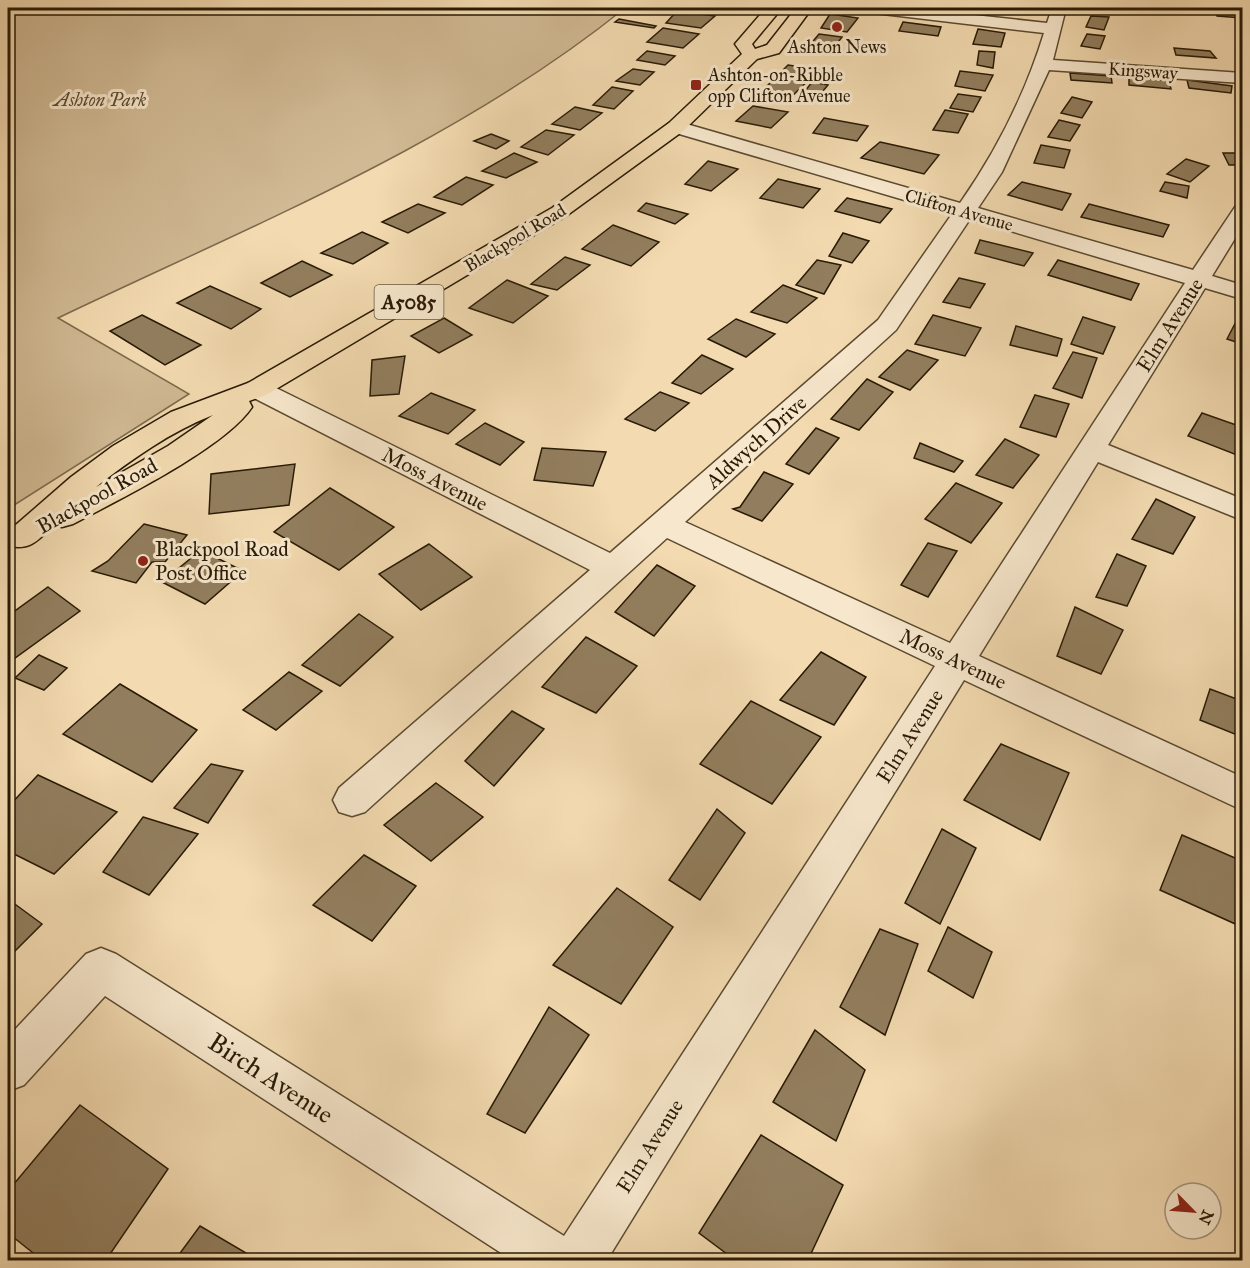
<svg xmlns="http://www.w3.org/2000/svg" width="1250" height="1268" viewBox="0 0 1250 1268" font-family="'IM FELL Great Primer',serif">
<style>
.green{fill:#d0b993;stroke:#7c6a4c;stroke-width:1.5}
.building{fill:#927e5e;stroke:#281a05;stroke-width:1.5}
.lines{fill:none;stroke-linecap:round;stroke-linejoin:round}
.minor-casing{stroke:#5b4a30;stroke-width:3}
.highway-casing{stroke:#281a05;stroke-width:3}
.minor{fill:#f7e7cc;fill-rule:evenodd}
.highway{fill:#f3dab0;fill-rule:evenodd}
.poi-dot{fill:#8f2418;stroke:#f7e7cc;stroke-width:2}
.labels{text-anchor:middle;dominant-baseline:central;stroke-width:6;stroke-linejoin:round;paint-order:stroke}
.far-poi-label{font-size:18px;fill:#281a05;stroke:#f7e7cc}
.far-street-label{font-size:18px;fill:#281a05;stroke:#f7e7cc}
.far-park-label{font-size:18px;font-style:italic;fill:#5a4a30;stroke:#f7e7cc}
.shield{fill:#f7e7cc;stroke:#665841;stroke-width:1.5}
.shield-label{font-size:20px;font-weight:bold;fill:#281a05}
.street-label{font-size:21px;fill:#281a05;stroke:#f7e7cc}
.poi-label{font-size:21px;fill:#281a05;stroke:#f7e7cc;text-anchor:start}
.near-street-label{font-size:26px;fill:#281a05;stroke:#f7e7cc}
</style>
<rect width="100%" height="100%" fill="#f3dab0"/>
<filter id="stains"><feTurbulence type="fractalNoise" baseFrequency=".00333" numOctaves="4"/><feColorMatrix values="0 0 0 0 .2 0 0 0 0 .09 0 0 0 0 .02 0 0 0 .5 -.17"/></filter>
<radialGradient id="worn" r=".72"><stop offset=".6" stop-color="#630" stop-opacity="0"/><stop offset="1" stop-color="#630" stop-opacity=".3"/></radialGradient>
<path class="green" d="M 8,8 L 625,8 C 456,144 252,225 58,318 L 189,394 L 8,509 Z"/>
<g class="building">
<path d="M 1163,8 L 1197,8 L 1199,12 L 1165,10 Z"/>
<path d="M 1213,8 L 1242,9 L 1242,18 L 1217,16 Z"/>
<path d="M 677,11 L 715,16 L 701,28 L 666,23 Z"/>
<path d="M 830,14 L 858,18 L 847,32 L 821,28 Z"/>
<path d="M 1091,16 L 1109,17 L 1104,30 L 1086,27 Z"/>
<path d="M 619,19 L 656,26 L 654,28 L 615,22 Z"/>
<path d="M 903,22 L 941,27 L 938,36 L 899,31 Z"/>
<path d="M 663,28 L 699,34 L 683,48 L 647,42 Z"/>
<path d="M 978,29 L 1005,33 L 1001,47 L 973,44 Z"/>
<path d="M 819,34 L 842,37 L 832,50 L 809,46 Z"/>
<path d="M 1087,34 L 1105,36 L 1100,49 L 1081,46 Z"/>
<path d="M 1174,48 L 1210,51 L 1216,58 L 1176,55 Z"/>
<path d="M 647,51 L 675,56 L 665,65 L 637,60 Z"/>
<path d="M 979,51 L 995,52 L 993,68 L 977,65 Z"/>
<path d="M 788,65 L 819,70 L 786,102 L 758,95 Z"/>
<path d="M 633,69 L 654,72 L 640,85 L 616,81 Z"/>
<path d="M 960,71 L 993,75 L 985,91 L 955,86 Z"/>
<path d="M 1070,73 L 1111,76 L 1112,83 L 1071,80 Z"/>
<path d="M 1129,77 L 1169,81 L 1171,89 L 1129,85 Z"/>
<path d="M 1187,80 L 1232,86 L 1231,93 L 1189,88 Z"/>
<path d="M 812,82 L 828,85 L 818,97 L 802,95 Z"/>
<path d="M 612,87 L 633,91 L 614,109 L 593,105 Z"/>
<path d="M 958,94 L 981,97 L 973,112 L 950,108 Z"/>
<path d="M 1072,97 L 1092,102 L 1082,118 L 1061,113 Z"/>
<path d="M 753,106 L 788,112 L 771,128 L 736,121 Z"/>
<path d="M 575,107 L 602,113 L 580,130 L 552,124 Z"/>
<path d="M 945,110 L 968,114 L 958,133 L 933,130 Z"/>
<path d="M 824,118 L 868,126 L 857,141 L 813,133 Z"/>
<path d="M 1059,120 L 1080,125 L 1070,141 L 1048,137 Z"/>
<path d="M 546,130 L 574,135 L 548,155 L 521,147 Z"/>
<path d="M 491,134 L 509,141 L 496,149 L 474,141 Z"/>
<path d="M 880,142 L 939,155 L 924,174 L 861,158 Z"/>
<path d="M 1041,145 L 1070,150 L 1064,168 L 1034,163 Z"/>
<path d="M 514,153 L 537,162 L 506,178 L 482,171 Z"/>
<path d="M 1223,153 L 1242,153 L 1242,165 L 1229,165 Z"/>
<path d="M 1186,159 L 1209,166 L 1190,182 L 1167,174 Z"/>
<path d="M 708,161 L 738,169 L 711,191 L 685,184 Z"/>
<path d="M 466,177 L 493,185 L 462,205 L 434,197 Z"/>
<path d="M 778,179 L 820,189 L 803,208 L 760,198 Z"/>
<path d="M 1022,182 L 1071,194 L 1062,210 L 1008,195 Z"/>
<path d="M 1165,182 L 1189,186 L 1187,198 L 1160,191 Z"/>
<path d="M 847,198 L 892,209 L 880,223 L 835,211 Z"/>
<path d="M 646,203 L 688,214 L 675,224 L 638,211 Z"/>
<path d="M 418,204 L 445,213 L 408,233 L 382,222 Z"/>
<path d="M 1089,204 L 1169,225 L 1163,237 L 1081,217 Z"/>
<path d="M 613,225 L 659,242 L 631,266 L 582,249 Z"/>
<path d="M 362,232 L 388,243 L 353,264 L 321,253 Z"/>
<path d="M 843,233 L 869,241 L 852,263 L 829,256 Z"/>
<path d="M 980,240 L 1033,253 L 1024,266 L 975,253 Z"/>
<path d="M 565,257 L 590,265 L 557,290 L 531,284 Z"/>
<path d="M 817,260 L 841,265 L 824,294 L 796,285 Z"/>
<path d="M 1058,260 L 1139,284 L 1131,300 L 1048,275 Z"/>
<path d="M 302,261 L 332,275 L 290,297 L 261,283 Z"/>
<path d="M 959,278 L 985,284 L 970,308 L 943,302 Z"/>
<path d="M 507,280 L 548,296 L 513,323 L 469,308 Z"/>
<path d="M 783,285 L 817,298 L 787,323 L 751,312 Z"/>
<path d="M 210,286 L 261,309 L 231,329 L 177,303 Z"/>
<path d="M 142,315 L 201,345 L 165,365 L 110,331 Z"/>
<path d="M 933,315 L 981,328 L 965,356 L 915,344 Z"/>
<path d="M 1239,316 L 1242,317 L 1242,344 L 1227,339 Z"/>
<path d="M 1083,317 L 1115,327 L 1103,354 L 1071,344 Z"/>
<path d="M 444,318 L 472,335 L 439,353 L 411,336 Z"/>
<path d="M 736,319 L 775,334 L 746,357 L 708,339 Z"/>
<path d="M 1016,326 L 1062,339 L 1057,356 L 1010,345 Z"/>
<path d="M 907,350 L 938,360 L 910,390 L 879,377 Z"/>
<path d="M 1073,352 L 1097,358 L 1082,398 L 1053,388 Z"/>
<path d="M 702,355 L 733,369 L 701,394 L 672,383 Z"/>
<path d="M 405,356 L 399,394 L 370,396 L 372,360 Z"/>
<path d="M 867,379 L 893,392 L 859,430 L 831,419 Z"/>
<path d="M 660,392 L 689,403 L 655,431 L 625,419 Z"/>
<path d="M 431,393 L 475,410 L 448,434 L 399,416 Z"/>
<path d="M 1035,395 L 1069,404 L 1056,437 L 1020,427 Z"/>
<path d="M 1202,413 L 1242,427 L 1242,457 L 1188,436 Z"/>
<path d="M 485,423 L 524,442 L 500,465 L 456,444 Z"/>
<path d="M 816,428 L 839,438 L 809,474 L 786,464 Z"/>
<path d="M 1005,439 L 1039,455 L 1013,488 L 976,475 Z"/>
<path d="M 920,443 L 963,461 L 954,472 L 914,458 Z"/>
<path d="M 542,448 L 606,452 L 593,486 L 534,480 Z"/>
<path d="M 295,464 L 289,505 L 209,514 L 211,474 Z"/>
<path d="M 764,472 L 793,484 L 762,521 L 733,509 L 740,507 Z"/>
<path d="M 956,483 L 1002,503 L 971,543 L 925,519 Z"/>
<path d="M 330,488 L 394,527 L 339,570 L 274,532 Z"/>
<path d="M 1156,499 L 1195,517 L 1173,554 L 1132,539 Z"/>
<path d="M 144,524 L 187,535 L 165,562 L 152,562 L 136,583 L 92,571 L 108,561 Z"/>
<path d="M 928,543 L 957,551 L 928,597 L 901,585 Z"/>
<path d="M 429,544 L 472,577 L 421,610 L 379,574 Z"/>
<path d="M 201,550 L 243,571 L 205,604 L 162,582 Z"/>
<path d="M 1117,554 L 1146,566 L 1127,606 L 1096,597 Z"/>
<path d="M 657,565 L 695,586 L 654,636 L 615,612 Z"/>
<path d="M 48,587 L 80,611 L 15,658 L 8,654 L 8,616 Z"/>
<path d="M 1075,607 L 1123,630 L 1101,674 L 1057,656 Z"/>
<path d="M 359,614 L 393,637 L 340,686 L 302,665 Z"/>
<path d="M 586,637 L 637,666 L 596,713 L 542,687 Z"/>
<path d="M 821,652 L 866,677 L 834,725 L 780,700 Z"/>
<path d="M 39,655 L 67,668 L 44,690 L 15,678 Z"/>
<path d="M 289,672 L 322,691 L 276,730 L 243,710 Z"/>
<path d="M 120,684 L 197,730 L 152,782 L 63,734 Z"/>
<path d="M 1210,689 L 1242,701 L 1242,737 L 1200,720 Z"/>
<path d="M 751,701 L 821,737 L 772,804 L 700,764 Z"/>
<path d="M 512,711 L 544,729 L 494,786 L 465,761 Z"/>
<path d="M 1001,744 L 1069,773 L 1040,840 L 964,800 Z"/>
<path d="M 211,764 L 243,771 L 208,823 L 174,808 Z"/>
<path d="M 38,775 L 117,812 L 54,874 L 8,851 L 8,807 Z"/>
<path d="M 436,783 L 483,817 L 431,861 L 384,825 Z"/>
<path d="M 717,809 L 745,833 L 700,900 L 669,880 Z"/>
<path d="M 143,817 L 198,834 L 149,895 L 103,872 Z"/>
<path d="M 942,829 L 976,848 L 940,924 L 905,903 Z"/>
<path d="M 1182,835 L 1242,861 L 1242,927 L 1160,890 Z"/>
<path d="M 364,855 L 416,886 L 372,941 L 313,905 Z"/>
<path d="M 617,888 L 673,927 L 621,1004 L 553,965 Z"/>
<path d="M 8,899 L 42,924 L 8,958 Z"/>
<path d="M 948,927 L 992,952 L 973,998 L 928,971 Z"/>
<path d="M 880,929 L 918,944 L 885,1035 L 840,1007 Z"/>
<path d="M 549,1007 L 589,1035 L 525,1133 L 487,1114 Z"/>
<path d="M 815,1030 L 865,1070 L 836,1141 L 773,1102 Z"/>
<path d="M 80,1105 L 168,1169 L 106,1260 L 42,1260 L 8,1233 L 8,1191 Z"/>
<path d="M 761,1135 L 843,1185 L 808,1260 L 735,1260 L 699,1233 Z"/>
<path d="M 200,1226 L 258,1260 L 175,1260 Z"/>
</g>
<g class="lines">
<g class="minor-casing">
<path id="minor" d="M 866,8 L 909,8 L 1047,23 L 1052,8 L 1066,8 L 1053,60 L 1242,73 L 1242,83 L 1049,70 L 1002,172 L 978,208 L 1193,270 L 1235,207 L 1242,205 L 1242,227 L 1212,276 L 1242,285 L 1242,299 L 1205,288 L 1108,445 L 1242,499 L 1242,520 L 1098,462 L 979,656 L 1242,777 L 1242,810 L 964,680 L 607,1260 L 512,1260 L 105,996 L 24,1085 L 8,1091 L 8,1037 L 86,954 L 101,948 L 116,954 L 564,1236 L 935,666 L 667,538 L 365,812 L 352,816 L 339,812 L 333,800 L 339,788 L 590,570 L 248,395 L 244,389 L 248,383 L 257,381 L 266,383 L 610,553 L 878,320 L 952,214 L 669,131 L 667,127 L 669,123 L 683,123 L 960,203 C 996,152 1026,92 1044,33 L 874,13 ZM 970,219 L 1185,283 L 950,643 L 685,522 L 896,330 Z"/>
</g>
<g class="highway-casing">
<path id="highway" d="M 766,8 L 782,8 L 752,44 L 755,49 L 767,45 L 796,8 L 812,8 L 779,53 L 757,59 L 683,131 L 566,216 L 266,395 L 249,401 L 252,407 C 225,448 118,500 73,524 L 62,527 L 54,525 C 40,538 31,551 10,546 L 8,535 L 10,530 L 71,477 L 113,446 L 171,412 L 248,383 L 552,208 L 669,123 L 742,54 L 735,44 ZM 213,415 L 168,446 L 96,487 C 132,459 170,432 213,415 Z"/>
</g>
<use href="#minor" class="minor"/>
<use href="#highway" class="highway"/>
</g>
<g class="poi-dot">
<circle cx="837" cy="27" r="6"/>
<rect x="690" y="79" width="12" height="12" rx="3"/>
<circle cx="143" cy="561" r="6"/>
</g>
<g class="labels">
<g class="far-poi-label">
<text x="837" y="47">Ashton News</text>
<text x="708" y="75" text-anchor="start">Ashton-on-Ribble<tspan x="708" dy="21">opp Clifton Avenue</tspan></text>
</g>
<g class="far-street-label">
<text transform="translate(1143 71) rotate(4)">Kingsway</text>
<text transform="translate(959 210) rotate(16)">Clifton Avenue</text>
<text transform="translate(515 238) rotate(-31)">Blackpool Road</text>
</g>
<g class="far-park-label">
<text x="100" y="100">Ashton Park</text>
</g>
<rect class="shield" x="374.5" y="285" width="69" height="34" rx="4.5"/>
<g class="shield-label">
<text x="409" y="302">A5085</text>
</g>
<g class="street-label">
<text transform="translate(1170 325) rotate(-58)">Elm Avenue</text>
<text transform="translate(756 442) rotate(-42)">Aldwych Drive</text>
<text transform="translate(435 479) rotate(27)">Moss Avenue</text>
<text transform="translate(97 496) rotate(-29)">Blackpool Road</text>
<text transform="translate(953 659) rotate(25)">Moss Avenue</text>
<text transform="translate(910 736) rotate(-58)">Elm Avenue</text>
<text transform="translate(650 1146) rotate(-58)">Elm Avenue</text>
</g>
<g class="poi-label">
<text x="155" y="549">Blackpool Road<tspan x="155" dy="24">Post Office</tspan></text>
</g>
<g class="near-street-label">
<text transform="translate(271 1078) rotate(33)">Birch Avenue</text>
</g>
</g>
<rect width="1250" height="1268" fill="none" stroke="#f3dab0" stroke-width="30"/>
<rect x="9" y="9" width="1232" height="1250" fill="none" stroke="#281a05" stroke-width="3"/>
<rect x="15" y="15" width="1220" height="1238" fill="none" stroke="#281a05" stroke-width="1.5"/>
<g transform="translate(1193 1211) rotate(115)"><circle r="28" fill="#f7e7cc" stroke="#a4957c" stroke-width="1.5"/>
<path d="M0-4.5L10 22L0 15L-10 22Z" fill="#8f2418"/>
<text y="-9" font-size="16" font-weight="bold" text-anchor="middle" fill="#281a05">N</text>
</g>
<rect width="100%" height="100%" filter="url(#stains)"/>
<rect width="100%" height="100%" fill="url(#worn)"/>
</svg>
